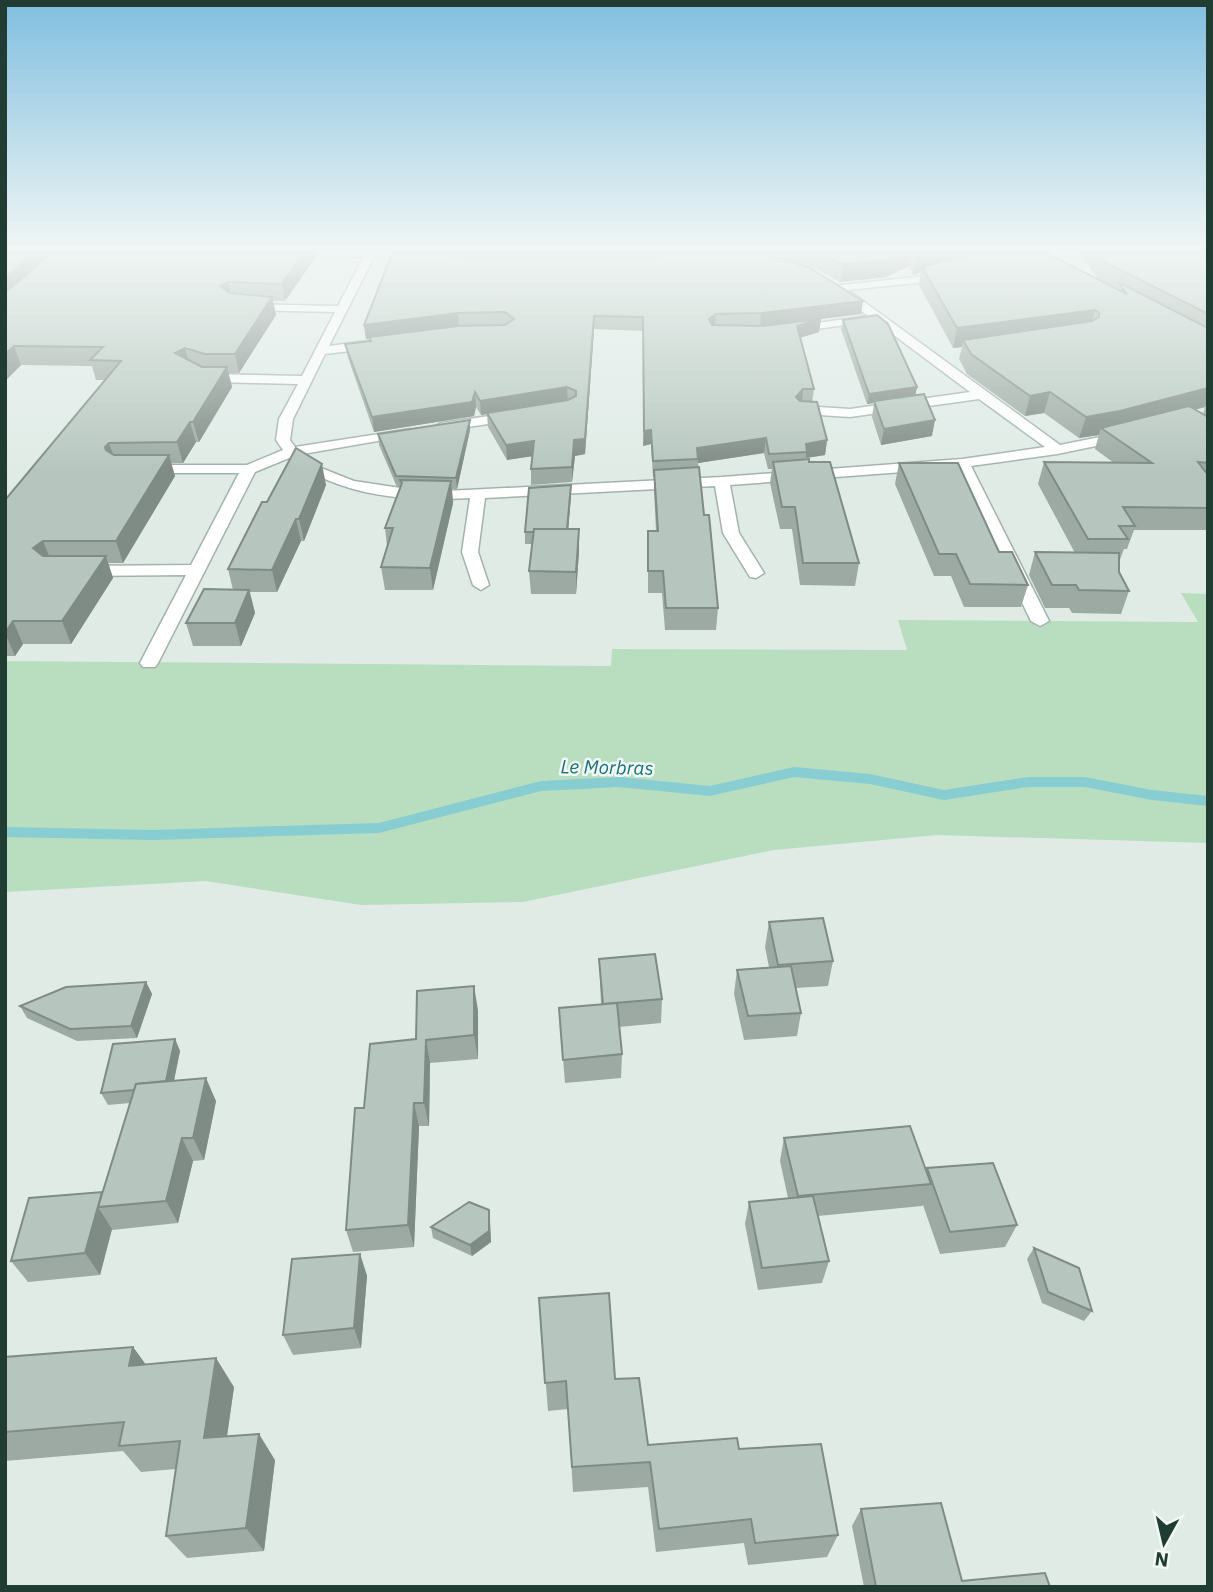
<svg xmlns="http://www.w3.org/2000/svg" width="1213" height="1592" viewBox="0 0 1213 1592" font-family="'IBM Plex Sans',sans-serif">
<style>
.green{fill:#b9ddbf}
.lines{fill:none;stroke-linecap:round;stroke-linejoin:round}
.stream{fill:#87cdd2;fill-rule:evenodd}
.minor-casing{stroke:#a3b3ac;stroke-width:3}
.minor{fill:#fff;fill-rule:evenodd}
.wall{fill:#9daaa3;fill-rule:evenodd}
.shaded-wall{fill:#7f8b85}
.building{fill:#b6c6be;stroke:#7f8b85;stroke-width:2}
.labels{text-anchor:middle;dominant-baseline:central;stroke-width:5;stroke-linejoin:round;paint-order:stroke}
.water-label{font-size:19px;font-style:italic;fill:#1a7179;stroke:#f1f8f4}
</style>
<rect width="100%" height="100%" fill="#e0ebe6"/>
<path class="green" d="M 1181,593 L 1208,594 L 1208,843 L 937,835 L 774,850 L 523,902 L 361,905 L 206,881 L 5,892 L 5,661 L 611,666 L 612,649 L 907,650 L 898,620 L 1198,622 Z"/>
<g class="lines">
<path class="stream" d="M 794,767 L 870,774 L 944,790 L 1028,777 L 1085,777 L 1152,790 L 1208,796 L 1208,806 L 1152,800 L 1085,787 L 1028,787 L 944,800 L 870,784 L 794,777 L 710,796 L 619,787 L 541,791 L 379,833 L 153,840 L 5,837 L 5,827 L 153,830 L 379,823 L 541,781 L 619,777 L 710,786 Z"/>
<g class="minor-casing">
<g id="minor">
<path d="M 369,247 L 379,247 L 329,346 L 375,340 L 381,344 L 375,348 L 325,354 L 293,419 L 290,440 L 295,447 L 411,429 L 413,432 L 406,436 L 303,454 L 321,468 L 354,481 L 427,492 L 722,477 L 962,459 L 1045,447 L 979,399 L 850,417 L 803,414 L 796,410 L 803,406 L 850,409 L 970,392 L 875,321 L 794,332 L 788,329 L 794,326 L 868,316 L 833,290 L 833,286 L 924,276 L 947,269 L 952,272 L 951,274 L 925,282 L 848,290 L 1060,445 L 1125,432 L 1132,436 L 1125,440 L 1057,454 L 971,466 L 1049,621 L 1040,626 L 1031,621 L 957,468 L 730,485 L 739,533 L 764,573 L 756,578 L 750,577 L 723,533 L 715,486 L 485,498 L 478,552 L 489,585 L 481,590 L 473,585 L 462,552 L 470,498 C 407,502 341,497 289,458 L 255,472 L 158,663 L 155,667 L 143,667 L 140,663 L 186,575 L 82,576 L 74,571 L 82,566 L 191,565 L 239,473 L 145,473 L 138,469 L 145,465 L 247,465 L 283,450 L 276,440 L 279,419 L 298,384 L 204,382 L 198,378 L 204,374 L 302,376 L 335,312 L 248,310 L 242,307 L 248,304 L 338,306 L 364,256 L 287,254 L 282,251 L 287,248 L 367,250 Z"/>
<path d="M 516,412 L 521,413 L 521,419 L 441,431 L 434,427 L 441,423 Z"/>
</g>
</g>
<use href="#minor" class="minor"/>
</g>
<g class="wall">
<path d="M 5,247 L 315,258 L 285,301 L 273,301 L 276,315 L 239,373 L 228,373 L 232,387 L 199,442 L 196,442 L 183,463 L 171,463 L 175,476 L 123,563 L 108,563 L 113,578 L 71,644 L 23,644 L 15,656 L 5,656 L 5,500 L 105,380 L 96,380 L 92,366 L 21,365 L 5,381 Z"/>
<path d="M 397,247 L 1034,247 L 1116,289 L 1098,279 L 1076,247 L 1208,247 L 1208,530 L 1134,530 L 1127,549 L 1124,549 L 1119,562 L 1119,572 L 1129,591 L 1121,614 L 1072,613 L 1069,608 L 1045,608 L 1029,575 L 1035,552 L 1075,553 L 1038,484 L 1044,462 L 1114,463 L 1095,449 L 1099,435 L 1079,438 L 1044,413 L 1025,416 L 967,374 L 959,359 L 962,347 L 953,348 L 919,285 L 921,272 L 913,275 L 909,266 L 886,277 L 840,282 L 817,269 L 809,268 L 863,301 L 861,314 L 821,319 L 819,332 L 800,338 L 814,389 L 812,402 L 827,440 L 825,455 L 806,458 L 806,460 L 809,462 L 859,563 L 855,586 L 800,585 L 792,529 L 780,529 L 770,483 L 772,469 L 768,469 L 764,453 L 698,463 L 704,515 L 718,608 L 716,630 L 665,630 L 662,593 L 648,593 L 648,531 L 656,531 L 654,491 L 654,477 L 653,477 L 651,444 L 643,446 L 643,331 L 594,329 L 585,454 L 575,456 L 572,482 L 531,485 L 531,469 L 532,456 L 507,460 L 488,427 L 487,414 L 481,415 L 476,407 L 474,416 L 374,432 L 348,358 L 345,344 L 370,341 L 369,338 L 366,339 L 364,325 L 398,254 ZM 1205,407 L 1203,414 L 1195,410 Z"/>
<path d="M 843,320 L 917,387 L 915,395 L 932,436 L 881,445 L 872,417 L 874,403 L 867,404 L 841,329 Z"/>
<path d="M 470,420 L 470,430 L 457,489 L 452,489 L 453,503 L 433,590 L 385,590 L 381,567 L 387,546 L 385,528 L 400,487 L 397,487 L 379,445 L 378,434 Z"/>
<path d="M 899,463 L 999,552 L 1028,585 L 1021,607 L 964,607 L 951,576 L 934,576 L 895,484 Z"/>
<path d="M 326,485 L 304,541 L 301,541 L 277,592 L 250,592 L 255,613 L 241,646 L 193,646 L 186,623 L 233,590 L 228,569 L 267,502 Z"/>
<path d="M 571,485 L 571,496 L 568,529 L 579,529 L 579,551 L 576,594 L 531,594 L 529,571 L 532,544 L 525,544 L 525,532 Z"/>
<path d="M 769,922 L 833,961 L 828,986 L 796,988 L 801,1013 L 797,1036 L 744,1040 L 734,994 L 737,970 L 769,967 L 765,947 Z"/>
<path d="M 599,959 L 662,999 L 661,1023 L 619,1027 L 622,1054 L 621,1078 L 565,1083 L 559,1008 L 601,1004 Z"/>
<path d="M 146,982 L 152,994 L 137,1038 L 77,1041 L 27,1018 L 20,1006 Z"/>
<path d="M 478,1010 L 478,1059 L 430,1063 L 429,1126 L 419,1126 L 414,1247 L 353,1252 L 346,1230 L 364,1108 L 416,1039 Z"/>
<path d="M 175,1039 L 180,1051 L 174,1080 L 216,1101 L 204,1160 L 193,1161 L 178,1223 L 112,1230 L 112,1229 L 100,1275 L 28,1282 L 11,1261 L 103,1193 L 130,1103 L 108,1105 L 101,1093 Z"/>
<path d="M 784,1138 L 926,1170 L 927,1168 L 1017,1225 L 1005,1247 L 940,1254 L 923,1205 L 922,1206 L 818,1216 L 829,1261 L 822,1283 L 758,1290 L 745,1224 L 749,1202 L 788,1198 L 780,1161 Z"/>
<path d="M 490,1222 L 491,1242 L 472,1256 L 433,1238 L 431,1227 Z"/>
<path d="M 1034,1248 L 1092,1311 L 1084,1321 L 1042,1303 L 1027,1259 Z"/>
<path d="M 360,1254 L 367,1276 L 361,1348 L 293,1355 L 283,1335 Z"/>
<path d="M 539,1298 L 615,1379 L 648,1445 L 739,1449 L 838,1535 L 827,1557 L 748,1565 L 744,1543 L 656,1552 L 648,1487 L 573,1492 L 568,1409 L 548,1411 Z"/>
<path d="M 133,1347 L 146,1365 L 234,1387 L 227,1436 L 275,1460 L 264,1551 L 187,1558 L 166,1536 L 176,1469 L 141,1472 L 123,1451 L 5,1461 L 5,1357 Z"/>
<path d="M 861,1509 L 962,1581 L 1050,1587 L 864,1587 L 852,1526 Z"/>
</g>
<g class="shaded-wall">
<path d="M 40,247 L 63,247 L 5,301 L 5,278 Z"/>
<path d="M 308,247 L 313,247 L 315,258 L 285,301 L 282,284 Z"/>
<path d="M 955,247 L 958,247 L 954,263 L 922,267 L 921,272 L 913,275 L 916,257 Z"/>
<path d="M 912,249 L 909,266 L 886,277 L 840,282 L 842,264 Z"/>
<path d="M 228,282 L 232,299 L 220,286 Z"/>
<path d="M 272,297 L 276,315 L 239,373 L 235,354 Z"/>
<path d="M 863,301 L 861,314 L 821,319 L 819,332 L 795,339 L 797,326 L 760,326 L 761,313 Z"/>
<path d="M 1095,310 L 1090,329 L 963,340 L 962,347 L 953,348 L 957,328 Z"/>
<path d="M 458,313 L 459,326 L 366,339 L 364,325 Z"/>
<path d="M 716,314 L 715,327 L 708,332 L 709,319 Z"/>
<path d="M 594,316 L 594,329 L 585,454 L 575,456 L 572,482 L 572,467 L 574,440 Z"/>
<path d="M 14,346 L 21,365 L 5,381 L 5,354 Z"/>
<path d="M 185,348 L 190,367 L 175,353 Z"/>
<path d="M 227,367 L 232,387 L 199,442 L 193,422 Z"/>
<path d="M 567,387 L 568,401 L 481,415 L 480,401 Z"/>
<path d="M 917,387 L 915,397 L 874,401 L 874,403 L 867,404 L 869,394 Z"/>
<path d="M 1208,388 L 1208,400 L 1205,407 L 1113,432 L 1101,428 L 1099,435 L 1079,438 L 1086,417 Z"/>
<path d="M 803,389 L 802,404 L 796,397 Z"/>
<path d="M 475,392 L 476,407 L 474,416 L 374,432 L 372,417 Z"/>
<path d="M 1050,392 L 1044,413 L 1025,416 L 1030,396 Z"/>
<path d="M 470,420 L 470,430 L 457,489 L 456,478 Z"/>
<path d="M 935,420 L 932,436 L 881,445 L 884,429 Z"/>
<path d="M 190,422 L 196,442 L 183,463 L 177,442 Z"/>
<path d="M 651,430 L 651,444 L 643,446 L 644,431 Z"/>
<path d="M 766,438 L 764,453 L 698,463 L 697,448 Z"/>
<path d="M 827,440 L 825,455 L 806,458 L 806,444 Z"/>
<path d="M 534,441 L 534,456 L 507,460 L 506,445 Z"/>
<path d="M 109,443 L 116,463 L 113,471 L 105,447 Z"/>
<path d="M 169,455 L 175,476 L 123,563 L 116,541 Z"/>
<path d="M 322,464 L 326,485 L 304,541 L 299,519 Z"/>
<path d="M 451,481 L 453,503 L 433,590 L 430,568 Z"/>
<path d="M 571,485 L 571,496 L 567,544 L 566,533 Z"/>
<path d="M 296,519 L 301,541 L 277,592 L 272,570 Z"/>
<path d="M 579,529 L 579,551 L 576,594 L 576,572 Z"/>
<path d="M 43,541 L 52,563 L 33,548 Z"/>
<path d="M 106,556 L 113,578 L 71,644 L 62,621 Z"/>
<path d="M 249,590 L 255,613 L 241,646 L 235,623 Z"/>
<path d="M 13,621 L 23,644 L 15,656 L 5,633 Z"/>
<path d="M 146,982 L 152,994 L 137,1038 L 131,1026 Z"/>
<path d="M 474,986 L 478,1010 L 478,1059 L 474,1035 Z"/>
<path d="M 175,1039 L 180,1051 L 170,1100 L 164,1088 Z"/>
<path d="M 426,1040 L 430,1063 L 429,1126 L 424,1103 Z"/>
<path d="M 206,1078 L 216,1101 L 204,1160 L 193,1138 Z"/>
<path d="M 414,1103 L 419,1126 L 414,1247 L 408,1225 Z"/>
<path d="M 182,1138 L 193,1161 L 178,1223 L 166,1201 Z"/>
<path d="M 102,1192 L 111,1206 L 98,1207 L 112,1229 L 100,1275 L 85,1253 Z"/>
<path d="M 489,1210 L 490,1222 L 491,1242 L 472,1256 L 470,1245 Z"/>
<path d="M 360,1254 L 367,1276 L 361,1348 L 354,1328 Z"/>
<path d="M 133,1347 L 154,1376 L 129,1366 Z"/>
<path d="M 216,1358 L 234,1387 L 223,1464 L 204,1438 Z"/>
<path d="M 259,1434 L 275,1460 L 264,1551 L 246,1528 Z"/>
</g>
<g class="building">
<path d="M 5,247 L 40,247 L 5,278 Z"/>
<path d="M 58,247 L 308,247 L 282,284 L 228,282 L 220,286 L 230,293 L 272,297 L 235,354 L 205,354 L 185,348 L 175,353 L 202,367 L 227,367 L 193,422 L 190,422 L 177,442 L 109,443 L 105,447 L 106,450 L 114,455 L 169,455 L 116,541 L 43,541 L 33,548 L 43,556 L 106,556 L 62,621 L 13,621 L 5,633 L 5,500 L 121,361 L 90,360 L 103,347 L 14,346 L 5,354 L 5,293 Z"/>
<path d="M 795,247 L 955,247 L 916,257 L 912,249 L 889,260 L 842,264 L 819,252 Z"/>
<path d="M 960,247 L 1034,247 L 1127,294 L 1118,282 L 1208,328 L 1208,388 L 1120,411 L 1086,417 L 1050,392 L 1030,396 L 971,354 L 963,340 L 1092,321 L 1099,317 L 1099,313 L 1095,310 L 957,328 L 922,267 L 963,256 L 965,248 Z"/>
<path d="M 1093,247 L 1208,247 L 1208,314 L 1103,261 Z"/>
<path d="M 725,253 L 766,255 L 808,267 L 863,301 L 761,313 L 716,314 L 709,319 L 712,325 L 761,326 L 821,319 L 797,326 L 814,389 L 803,389 L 796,397 L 800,401 L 817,402 L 827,440 L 806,444 L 807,452 L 769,454 L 766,438 L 697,448 L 698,459 L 653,461 L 651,430 L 644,431 L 643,317 L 594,316 L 585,439 L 574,440 L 572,467 L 531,469 L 534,441 L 506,445 L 487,413 L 568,400 L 576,396 L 576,391 L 567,387 L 480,401 L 475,392 L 472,402 L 372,417 L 345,344 L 371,341 L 369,337 L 458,326 L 505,325 L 514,319 L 505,312 L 458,313 L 364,325 L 392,254 L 590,258 Z"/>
<path d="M 877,315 L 888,324 L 917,387 L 869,394 L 843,320 Z"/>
<path d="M 924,394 L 935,420 L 884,429 L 874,401 Z"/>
<path d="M 1189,406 L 1208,417 L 1208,463 L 1198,462 L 1208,475 L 1208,508 L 1123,507 L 1135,526 L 1119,526 L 1128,539 L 1088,539 L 1044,462 L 1152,463 L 1101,428 Z"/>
<path d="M 470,420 L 456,478 L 396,476 L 378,434 Z"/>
<path d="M 296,448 L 322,464 L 299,519 L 296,519 L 272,570 L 228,569 L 262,502 L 267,502 Z"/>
<path d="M 809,459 L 809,462 L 830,462 L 859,563 L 803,563 L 795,507 L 782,507 L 773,462 Z"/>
<path d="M 899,463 L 958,463 L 999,552 L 1012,552 L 1028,585 L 970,584 L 956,554 L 939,554 Z"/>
<path d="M 699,467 L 704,515 L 709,515 L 718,608 L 666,608 L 663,571 L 648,571 L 648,531 L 658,531 L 654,470 Z"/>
<path d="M 400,480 L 451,481 L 430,568 L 381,567 L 393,528 L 385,528 L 402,483 Z"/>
<path d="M 571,485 L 567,529 L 534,529 L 534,532 L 525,532 L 529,488 Z"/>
<path d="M 534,529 L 579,529 L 576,572 L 529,571 Z"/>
<path d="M 1035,552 L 1119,553 L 1119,572 L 1129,591 L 1079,590 L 1076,585 L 1052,585 Z"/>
<path d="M 204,589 L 249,590 L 235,623 L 186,623 Z"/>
<path d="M 823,918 L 833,961 L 778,965 L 769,922 Z"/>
<path d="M 655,954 L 662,999 L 603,1004 L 599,959 Z"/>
<path d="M 791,966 L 801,1013 L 748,1016 L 737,970 Z"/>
<path d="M 146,982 L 131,1026 L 70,1029 L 20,1006 L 66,987 Z"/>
<path d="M 474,986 L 474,1035 L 426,1040 L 424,1103 L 414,1103 L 408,1225 L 346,1230 L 355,1108 L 364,1108 L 370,1044 L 416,1039 L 417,991 Z"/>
<path d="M 617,1003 L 622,1054 L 563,1060 L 559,1008 Z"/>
<path d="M 175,1039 L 166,1081 L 136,1084 L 134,1090 L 101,1093 L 113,1044 Z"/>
<path d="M 206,1078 L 193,1138 L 182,1138 L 166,1201 L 98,1207 L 136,1084 Z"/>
<path d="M 910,1126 L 931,1184 L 798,1196 L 784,1138 Z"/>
<path d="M 993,1163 L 1017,1225 L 950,1232 L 927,1168 Z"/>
<path d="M 102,1192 L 85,1253 L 11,1261 L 29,1198 Z"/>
<path d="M 813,1196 L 829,1261 L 762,1268 L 749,1202 Z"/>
<path d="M 469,1202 L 489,1210 L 489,1231 L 470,1245 L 431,1227 Z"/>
<path d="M 1034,1248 L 1079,1268 L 1092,1311 L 1048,1292 Z"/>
<path d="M 360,1254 L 354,1328 L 283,1335 L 292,1259 Z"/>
<path d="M 609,1293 L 615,1379 L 639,1378 L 648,1445 L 737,1438 L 739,1449 L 821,1444 L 838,1535 L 755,1543 L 751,1519 L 659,1529 L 650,1462 L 572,1467 L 566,1381 L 545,1383 L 539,1298 Z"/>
<path d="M 133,1347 L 129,1366 L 216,1358 L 204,1438 L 259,1434 L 246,1528 L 166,1536 L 180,1441 L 119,1446 L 124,1422 L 5,1432 L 5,1357 Z"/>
<path d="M 941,1503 L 962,1581 L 1045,1573 L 1050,1587 L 876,1587 L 861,1509 Z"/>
</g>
<linearGradient id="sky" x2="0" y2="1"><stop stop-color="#81bedf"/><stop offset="0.53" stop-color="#f1f6f4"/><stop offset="1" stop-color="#f1f6f4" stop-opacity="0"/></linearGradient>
<rect width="1213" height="470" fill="url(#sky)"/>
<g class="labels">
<g class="water-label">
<text transform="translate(607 767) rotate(1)">Le Morbras</text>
</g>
</g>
<rect width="1213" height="1592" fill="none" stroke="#213c32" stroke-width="14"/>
<g transform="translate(1164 1543) rotate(188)" stroke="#f1f8f4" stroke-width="5" paint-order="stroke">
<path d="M0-5L12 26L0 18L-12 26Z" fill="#213c32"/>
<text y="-10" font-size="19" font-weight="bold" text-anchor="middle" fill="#213c32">N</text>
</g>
</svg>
